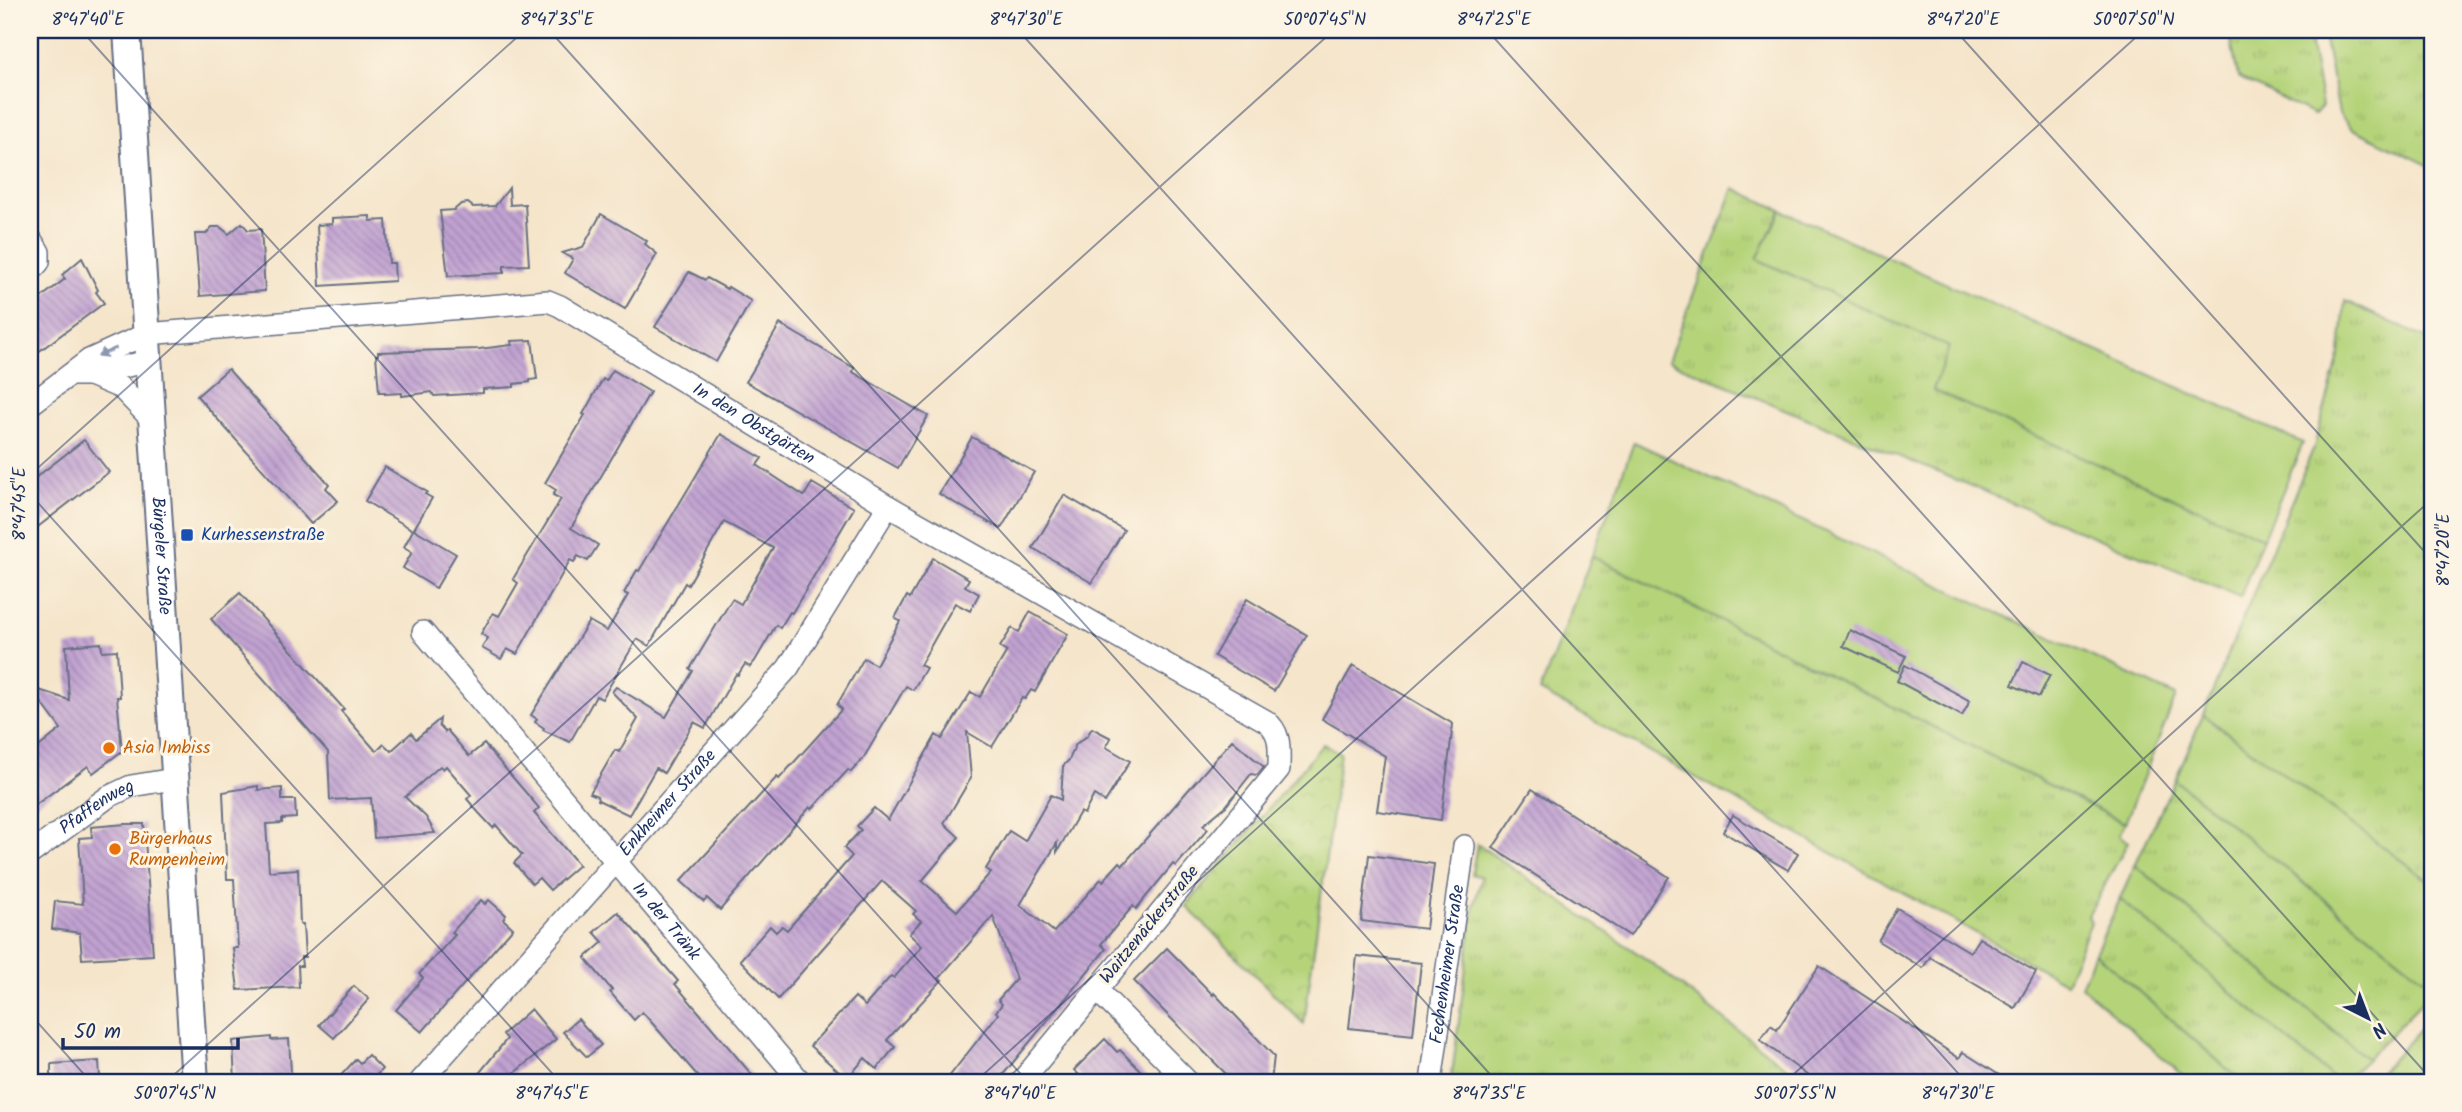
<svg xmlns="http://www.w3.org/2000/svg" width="2462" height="1112" viewBox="0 0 2462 1112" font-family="Kalam,sans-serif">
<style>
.grass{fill:url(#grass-tufts);stroke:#68826c;stroke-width:2}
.park{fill:url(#park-crowns);stroke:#68826c;stroke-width:2}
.garden{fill:#b5d47a;stroke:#68826c;stroke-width:2}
.building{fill:url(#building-back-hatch)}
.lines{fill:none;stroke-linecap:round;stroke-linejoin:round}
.minor-casing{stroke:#676f84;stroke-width:24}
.tertiary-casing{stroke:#676f84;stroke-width:30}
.minor{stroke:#fff;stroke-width:21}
.tertiary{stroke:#fff;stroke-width:26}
.oneway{fill:#8d97ae}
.ticks{fill:none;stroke:#1b2f5e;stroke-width:2;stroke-opacity:0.45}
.transit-dot{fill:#1a4fb4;stroke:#fcf5e5;stroke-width:2.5}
.food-dot{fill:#e8710a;stroke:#fcf5e5;stroke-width:2.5}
.labels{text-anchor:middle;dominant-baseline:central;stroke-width:6;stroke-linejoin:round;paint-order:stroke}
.street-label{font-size:18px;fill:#1b2f5e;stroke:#fcf5e5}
.transit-label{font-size:18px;fill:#164399;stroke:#fcf5e5;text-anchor:start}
.food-label{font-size:18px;fill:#c56008;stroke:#fcf5e5;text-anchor:start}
.neatline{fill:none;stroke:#1b2f5e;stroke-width:2.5}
.ticks-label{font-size:18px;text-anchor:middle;fill:#1b2f5e}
</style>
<defs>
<pattern id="grass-tufts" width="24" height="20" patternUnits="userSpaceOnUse" patternTransform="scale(1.75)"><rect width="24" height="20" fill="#b5d47a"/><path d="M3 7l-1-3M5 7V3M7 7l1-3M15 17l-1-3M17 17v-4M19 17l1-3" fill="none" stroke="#9bb66c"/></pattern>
<pattern id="park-crowns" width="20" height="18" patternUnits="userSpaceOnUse" patternTransform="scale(1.75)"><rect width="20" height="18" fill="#b5d47a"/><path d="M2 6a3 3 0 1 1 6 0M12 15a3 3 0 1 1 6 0" fill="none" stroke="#9bb66c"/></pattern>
<pattern id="building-back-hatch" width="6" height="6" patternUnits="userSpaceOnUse" patternTransform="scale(1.75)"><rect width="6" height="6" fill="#c1a2d1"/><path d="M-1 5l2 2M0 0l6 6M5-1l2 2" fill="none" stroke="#9c84ad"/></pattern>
</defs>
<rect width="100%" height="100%" fill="#fcf5e5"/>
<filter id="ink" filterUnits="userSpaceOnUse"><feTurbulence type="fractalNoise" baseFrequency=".0143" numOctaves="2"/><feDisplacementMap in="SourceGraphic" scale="14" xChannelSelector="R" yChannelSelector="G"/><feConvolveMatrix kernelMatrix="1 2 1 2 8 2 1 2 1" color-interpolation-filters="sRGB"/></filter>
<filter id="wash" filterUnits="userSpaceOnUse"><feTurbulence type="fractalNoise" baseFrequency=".00686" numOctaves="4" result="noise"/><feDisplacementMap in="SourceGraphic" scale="28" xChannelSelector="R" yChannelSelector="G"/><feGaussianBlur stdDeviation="1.57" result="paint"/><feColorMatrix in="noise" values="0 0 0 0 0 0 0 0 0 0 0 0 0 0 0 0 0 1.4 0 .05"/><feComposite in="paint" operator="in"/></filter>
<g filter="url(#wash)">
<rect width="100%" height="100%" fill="#f5e5cb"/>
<g class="grass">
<path d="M 2229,30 L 2308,30 L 2322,106 L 2314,115 L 2238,77 Z"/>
<path d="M 2323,30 L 2432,30 L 2432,167 L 2351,128 L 2339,113 Z"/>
<path d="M 1734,188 L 1781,210 L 1757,259 L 1950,347 L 1933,390 L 2263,538 L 2240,597 L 1668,361 Z"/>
<path d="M 2345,301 L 2432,341 L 2432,883 L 2203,715 L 2314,447 L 2340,353 Z"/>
<path d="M 1592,556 L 2125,823 L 2119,835 L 2128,842 L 2088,916 L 2091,922 L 2066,983 L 1540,691 Z"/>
<path d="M 2175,780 L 2432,985 L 2432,991 L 2367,1059 L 2135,865 Z"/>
<path d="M 1477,844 L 1649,961 L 1805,1082 L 1451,1082 L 1474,905 L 1482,877 L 1472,874 Z"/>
<path d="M 2120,899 L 2338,1082 L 2242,1082 L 2095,953 Z"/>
</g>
<path class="park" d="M 1323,744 L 1340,753 L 1304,1024 L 1186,906 Z"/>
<g class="garden">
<path d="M 1781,210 L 2303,443 L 2263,538 L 1933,390 L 1949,347 L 1757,259 Z"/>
<path d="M 1634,442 L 2176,696 L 2125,823 L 1592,556 Z"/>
<path d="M 2203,715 L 2432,883 L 2432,985 L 2175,780 Z"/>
<path d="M 2135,865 L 2367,1059 L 2342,1082 L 2338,1082 L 2120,899 Z"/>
<path d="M 2095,953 L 2242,1082 L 2191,1082 L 2081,986 Z"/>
<path d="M 2432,1016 L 2432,1082 L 2371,1082 Z"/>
</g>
<g id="blocks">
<g class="building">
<path d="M 509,188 L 510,205 L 525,204 L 529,265 L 504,266 L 504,273 L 448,276 L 440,211 L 454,210 L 461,204 L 468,203 L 473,207 L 495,206 Z"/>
<path d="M 601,214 L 647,241 L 645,244 L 657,254 L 625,309 L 565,273 L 573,259 L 562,253 L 583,247 Z"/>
<path d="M 370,216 L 370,221 L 386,220 L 389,263 L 394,263 L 395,281 L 320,286 L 317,225 L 332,224 L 332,218 Z"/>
<path d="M 242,223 L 248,230 L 261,229 L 265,291 L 200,296 L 195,234 L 206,234 L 212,227 L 220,227 L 229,234 Z"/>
<path d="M 82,258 L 98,290 L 96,292 L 104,303 L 30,358 L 30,306 L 65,279 L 62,275 Z"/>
<path d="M 689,272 L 705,280 L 707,278 L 727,289 L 728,287 L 751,301 L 716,362 L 655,327 Z"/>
<path d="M 780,324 L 854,368 L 853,372 L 928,416 L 898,468 L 746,382 Z"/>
<path d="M 532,340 L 537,379 L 530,380 L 530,382 L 514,384 L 514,387 L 483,389 L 483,393 L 434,396 L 432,392 L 402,396 L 402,393 L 385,394 L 385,392 L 379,392 L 376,355 L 378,355 L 378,352 L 479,349 L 512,345 L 511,341 Z"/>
<path d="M 228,369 L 329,484 L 326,488 L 338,501 L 311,524 L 197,396 Z"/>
<path d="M 613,370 L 650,392 L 571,528 L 598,545 L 588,561 L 578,556 L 574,562 L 570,560 L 517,654 L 507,649 L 501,659 L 482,648 L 488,638 L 481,634 L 493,613 L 499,616 L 518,583 L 513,579 L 561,499 L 553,495 L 556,490 L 545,483 L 585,415 L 583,414 L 603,379 L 606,381 Z"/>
<path d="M 721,434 L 762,458 L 757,465 L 804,496 L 812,483 L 854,508 L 792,613 L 790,612 L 780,628 L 776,625 L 755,661 L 750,667 L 745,664 L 738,675 L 736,674 L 705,728 L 694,722 L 664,773 L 656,768 L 629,815 L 598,800 L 597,796 L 590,793 L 615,750 L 619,752 L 638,719 L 612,692 L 616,687 L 666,717 L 693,671 L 690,669 L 732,599 L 741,604 L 773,548 L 724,522 L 688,585 L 685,583 L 649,646 L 637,639 L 602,699 L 596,696 L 570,742 L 543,730 L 544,728 L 535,722 L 537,719 L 531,715 L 589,621 L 607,631 L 628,595 L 624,593 L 637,570 L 639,571 Z"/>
<path d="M 972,437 L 1034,472 L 1001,529 L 939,494 Z"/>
<path d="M 84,440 L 109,472 L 30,533 L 30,482 Z"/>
<path d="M 385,467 L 427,492 L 425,494 L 432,498 L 414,529 L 456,554 L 436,588 L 403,568 L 412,552 L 404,547 L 413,530 L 365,501 Z"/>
<path d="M 1064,495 L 1124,530 L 1092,583 L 1033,548 Z"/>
<path d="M 933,558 L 969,579 L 965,586 L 979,594 L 970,611 L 955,603 L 920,665 L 926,668 L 913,690 L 906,686 L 863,759 L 851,772 L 848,770 L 812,809 L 810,807 L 720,910 L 707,898 L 704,902 L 681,881 L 777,777 L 779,779 L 842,709 L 837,705 L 864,658 L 876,665 L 900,621 L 895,618 L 907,596 L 910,598 Z"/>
<path d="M 240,593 L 344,709 L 341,711 L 376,751 L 384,744 L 391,751 L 411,733 L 416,739 L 440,719 L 439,726 L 445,732 L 447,730 L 469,756 L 484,744 L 539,808 L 534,813 L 579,865 L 550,890 L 539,878 L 532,884 L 514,863 L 522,855 L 496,825 L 493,828 L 479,813 L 467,799 L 471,795 L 446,766 L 443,769 L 440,766 L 405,797 L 426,817 L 435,833 L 374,838 L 371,798 L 330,800 L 328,752 L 211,619 Z"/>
<path d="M 1247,599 L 1307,635 L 1274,691 L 1214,656 Z"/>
<path d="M 1030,612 L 1068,634 L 1035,692 L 1031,690 L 1025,699 L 1022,698 L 992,747 L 967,732 L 971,778 L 944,823 L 959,837 L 922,881 L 957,911 L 991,872 L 986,869 L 1009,831 L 1025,841 L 1051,795 L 1061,800 L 1063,766 L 1069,760 L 1076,744 L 1087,736 L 1092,728 L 1111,738 L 1106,747 L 1130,761 L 1105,802 L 1094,795 L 1084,814 L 1080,812 L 1057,852 L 1057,843 L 1020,905 L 1054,932 L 1101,879 L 1103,881 L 1120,862 L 1123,865 L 1232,740 L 1264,767 L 1257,775 L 1251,774 L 1226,806 L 1203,825 L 1208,829 L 1176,866 L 1173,864 L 1136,909 L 1133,906 L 1101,944 L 1106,949 L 997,1082 L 945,1082 L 998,1014 L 996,1012 L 1002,1004 L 998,1000 L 1016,979 L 993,916 L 939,978 L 942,980 L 887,1040 L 895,1047 L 877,1069 L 865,1058 L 847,1079 L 810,1046 L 855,997 L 865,1006 L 891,976 L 894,978 L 922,946 L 909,934 L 921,921 L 913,914 L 916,911 L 882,881 L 778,999 L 740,960 L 770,926 L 776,932 L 782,926 L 787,930 L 838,872 L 852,856 L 844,848 L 861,830 L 857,826 L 874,808 L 888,820 L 936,735 L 942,739 L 971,692 L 980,697 L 1007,651 L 1000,647 L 1012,628 L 1019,632 Z"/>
<path d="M 1850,630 L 1906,656 L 1898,672 L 1843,646 Z"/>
<path d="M 101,643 L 102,651 L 117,650 L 120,697 L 117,697 L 122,751 L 93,773 L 88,766 L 30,809 L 30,754 L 61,729 L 30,687 L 69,700 L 66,646 Z"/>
<path d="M 2023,662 L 2050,675 L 2039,697 L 2012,685 Z"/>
<path d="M 1353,665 L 1453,724 L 1441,820 L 1377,811 L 1385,756 L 1322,719 Z"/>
<path d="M 1905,665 L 1970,701 L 1962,716 L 1897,681 Z"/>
<path d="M 258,786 L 258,790 L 282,788 L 282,800 L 295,800 L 296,818 L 282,819 L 282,823 L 266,824 L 269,871 L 298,869 L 300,924 L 303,924 L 305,957 L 301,957 L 302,966 L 298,966 L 299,987 L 238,990 L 233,948 L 238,948 L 234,879 L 227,879 L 223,792 Z"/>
<path d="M 1532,789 L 1669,877 L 1630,936 L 1493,848 Z"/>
<path d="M 1733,815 L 1798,853 L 1788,870 L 1723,832 Z"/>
<path d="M 126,824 L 144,824 L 153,955 L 82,959 L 80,933 L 52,929 L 55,901 L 83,904 L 79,838 L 92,837 L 91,827 Z"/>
<path d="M 1369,855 L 1434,864 L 1426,929 L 1361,921 Z"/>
<path d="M 481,900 L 485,904 L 489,900 L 506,915 L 503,919 L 513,928 L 422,1032 L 396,1010 L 423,978 L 419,974 L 455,935 L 452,932 Z"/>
<path d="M 1897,908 L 1970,952 L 1979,938 L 2036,972 L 2015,1008 L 1930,957 L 1923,968 L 1878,941 Z"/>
<path d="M 618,912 L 678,981 L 675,984 L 758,1082 L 703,1082 L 646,1016 L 642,1012 L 634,1020 L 610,992 L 612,990 L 585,958 L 603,942 L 594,932 Z"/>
<path d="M 1167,948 L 1213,995 L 1214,993 L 1274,1056 L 1271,1082 L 1234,1082 L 1134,981 Z"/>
<path d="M 1357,956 L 1421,963 L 1413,1035 L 1349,1028 Z"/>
<path d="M 1819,966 L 1959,1058 L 1963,1052 L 2010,1082 L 1816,1082 L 1760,1040 L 1771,1025 L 1777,1030 Z"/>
<path d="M 354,986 L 369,999 L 334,1038 L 319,1025 Z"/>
<path d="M 531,1009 L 556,1039 L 503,1082 L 472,1082 L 507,1039 L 503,1034 Z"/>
<path d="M 578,1019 L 601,1045 L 587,1057 L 563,1032 Z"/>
<path d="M 271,1037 L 271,1040 L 289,1039 L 291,1072 L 287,1082 L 235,1082 L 233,1041 Z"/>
<path d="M 1105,1039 L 1117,1052 L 1120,1050 L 1152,1082 L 1086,1082 L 1074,1070 Z"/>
<path d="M 368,1055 L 382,1069 L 375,1077 L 381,1082 L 335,1082 L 356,1059 L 360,1063 Z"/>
<path d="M 99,1061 L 100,1079 L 51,1082 L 51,1064 Z"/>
</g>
</g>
</g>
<g filter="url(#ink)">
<use href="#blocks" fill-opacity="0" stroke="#676f84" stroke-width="2"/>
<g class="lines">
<g class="minor-casing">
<g id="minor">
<path d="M 30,238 L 39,252 L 39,262 L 30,272"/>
<path d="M 70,375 L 90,375 L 148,361"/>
<path d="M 90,375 L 121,388 L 151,419"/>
<path id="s1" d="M 30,405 L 89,360 L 146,334 L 548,301 L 560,306 L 888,506 L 1266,721 C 1282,733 1279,750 1279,769 L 1021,1082"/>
<path id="s2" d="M 423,632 L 801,1082"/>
<path id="s3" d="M 30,854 L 108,797 L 131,786 L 174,779"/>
<path d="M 1097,990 L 1188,1082"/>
<path id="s4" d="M 420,1082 L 788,668 L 888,506"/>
<path id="s5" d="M 1431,1082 L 1464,846"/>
</g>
</g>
<g class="tertiary-casing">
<g id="tertiary">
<path id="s6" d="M 127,30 L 195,1082"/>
</g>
</g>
<use href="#minor" class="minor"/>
<use href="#tertiary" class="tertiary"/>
</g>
<defs><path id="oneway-solid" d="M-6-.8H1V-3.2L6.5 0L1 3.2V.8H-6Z" transform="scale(1.75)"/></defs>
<use class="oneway" href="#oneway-solid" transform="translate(107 352) rotate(157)"/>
</g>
<path class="ticks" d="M 81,30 L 1028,1082M 549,30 L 1497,1082M 1018,30 L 1966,1082M 1487,30 L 2432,1080M 1955,30 L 2432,560M 2424,30 L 2432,39M 30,475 L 525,30M 30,494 L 560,1082M 30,1014 L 91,1082M 166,1082 L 1334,30M 975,1082 L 2144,30M 1785,1082 L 2432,499"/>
<rect class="transit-dot" x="180" y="528" width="14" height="14" rx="3.5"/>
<g class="food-dot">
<circle cx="109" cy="748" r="7"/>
<circle cx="115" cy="849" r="7"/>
</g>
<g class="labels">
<g class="street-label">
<text stroke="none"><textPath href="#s1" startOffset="780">In den Obstgärten</textPath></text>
<text stroke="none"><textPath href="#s6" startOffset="527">Bürgeler Straße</textPath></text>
<text stroke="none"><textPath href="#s4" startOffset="373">Enkheimer Straße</textPath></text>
<text stroke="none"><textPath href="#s3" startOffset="82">Pfaffenweg</textPath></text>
<text stroke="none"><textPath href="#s2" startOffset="378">In der Tränk</textPath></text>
<text transform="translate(1150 925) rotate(-51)">Waitzenäckerstraße</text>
<text stroke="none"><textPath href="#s5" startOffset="119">Fechenheimer Straße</textPath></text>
</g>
<g class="transit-label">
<text x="201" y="535">Kurhessenstraße</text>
</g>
<g class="food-label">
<text x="123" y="748">Asia Imbiss</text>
<text x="129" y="839">Bürgerhaus<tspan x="129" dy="21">Rumpenheim</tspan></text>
</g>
</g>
<rect width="2462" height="1112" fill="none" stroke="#fcf5e5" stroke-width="77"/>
<g transform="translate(2368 1018) rotate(138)" stroke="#fcf5e5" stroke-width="5" paint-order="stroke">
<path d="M0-5L12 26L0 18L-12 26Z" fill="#1b2f5e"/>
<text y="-10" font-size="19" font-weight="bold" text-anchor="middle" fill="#1b2f5e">N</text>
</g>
<path d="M63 1038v10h175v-10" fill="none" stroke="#1b2f5e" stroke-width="3.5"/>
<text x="74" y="1038" font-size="21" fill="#1b2f5e" stroke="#fcf5e5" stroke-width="5" paint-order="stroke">50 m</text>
<rect x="38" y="38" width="2386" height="1036" class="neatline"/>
<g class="ticks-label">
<text x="88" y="25">8°47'40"E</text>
<text x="557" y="25">8°47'35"E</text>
<text x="1026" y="25">8°47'30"E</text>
<text x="1325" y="25">50°07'45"N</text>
<text x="1494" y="25">8°47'25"E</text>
<text x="1963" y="25">8°47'20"E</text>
<text x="2134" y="25">50°07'50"N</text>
<text transform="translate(19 504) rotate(-90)" y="6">8°47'45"E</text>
<text transform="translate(2443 550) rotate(-90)" y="6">8°47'20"E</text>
<text x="175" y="1099">50°07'45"N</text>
<text x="552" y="1099">8°47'45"E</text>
<text x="1020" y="1099">8°47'40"E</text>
<text x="1489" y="1099">8°47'35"E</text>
<text x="1795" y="1099">50°07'55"N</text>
<text x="1958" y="1099">8°47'30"E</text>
</g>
</svg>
